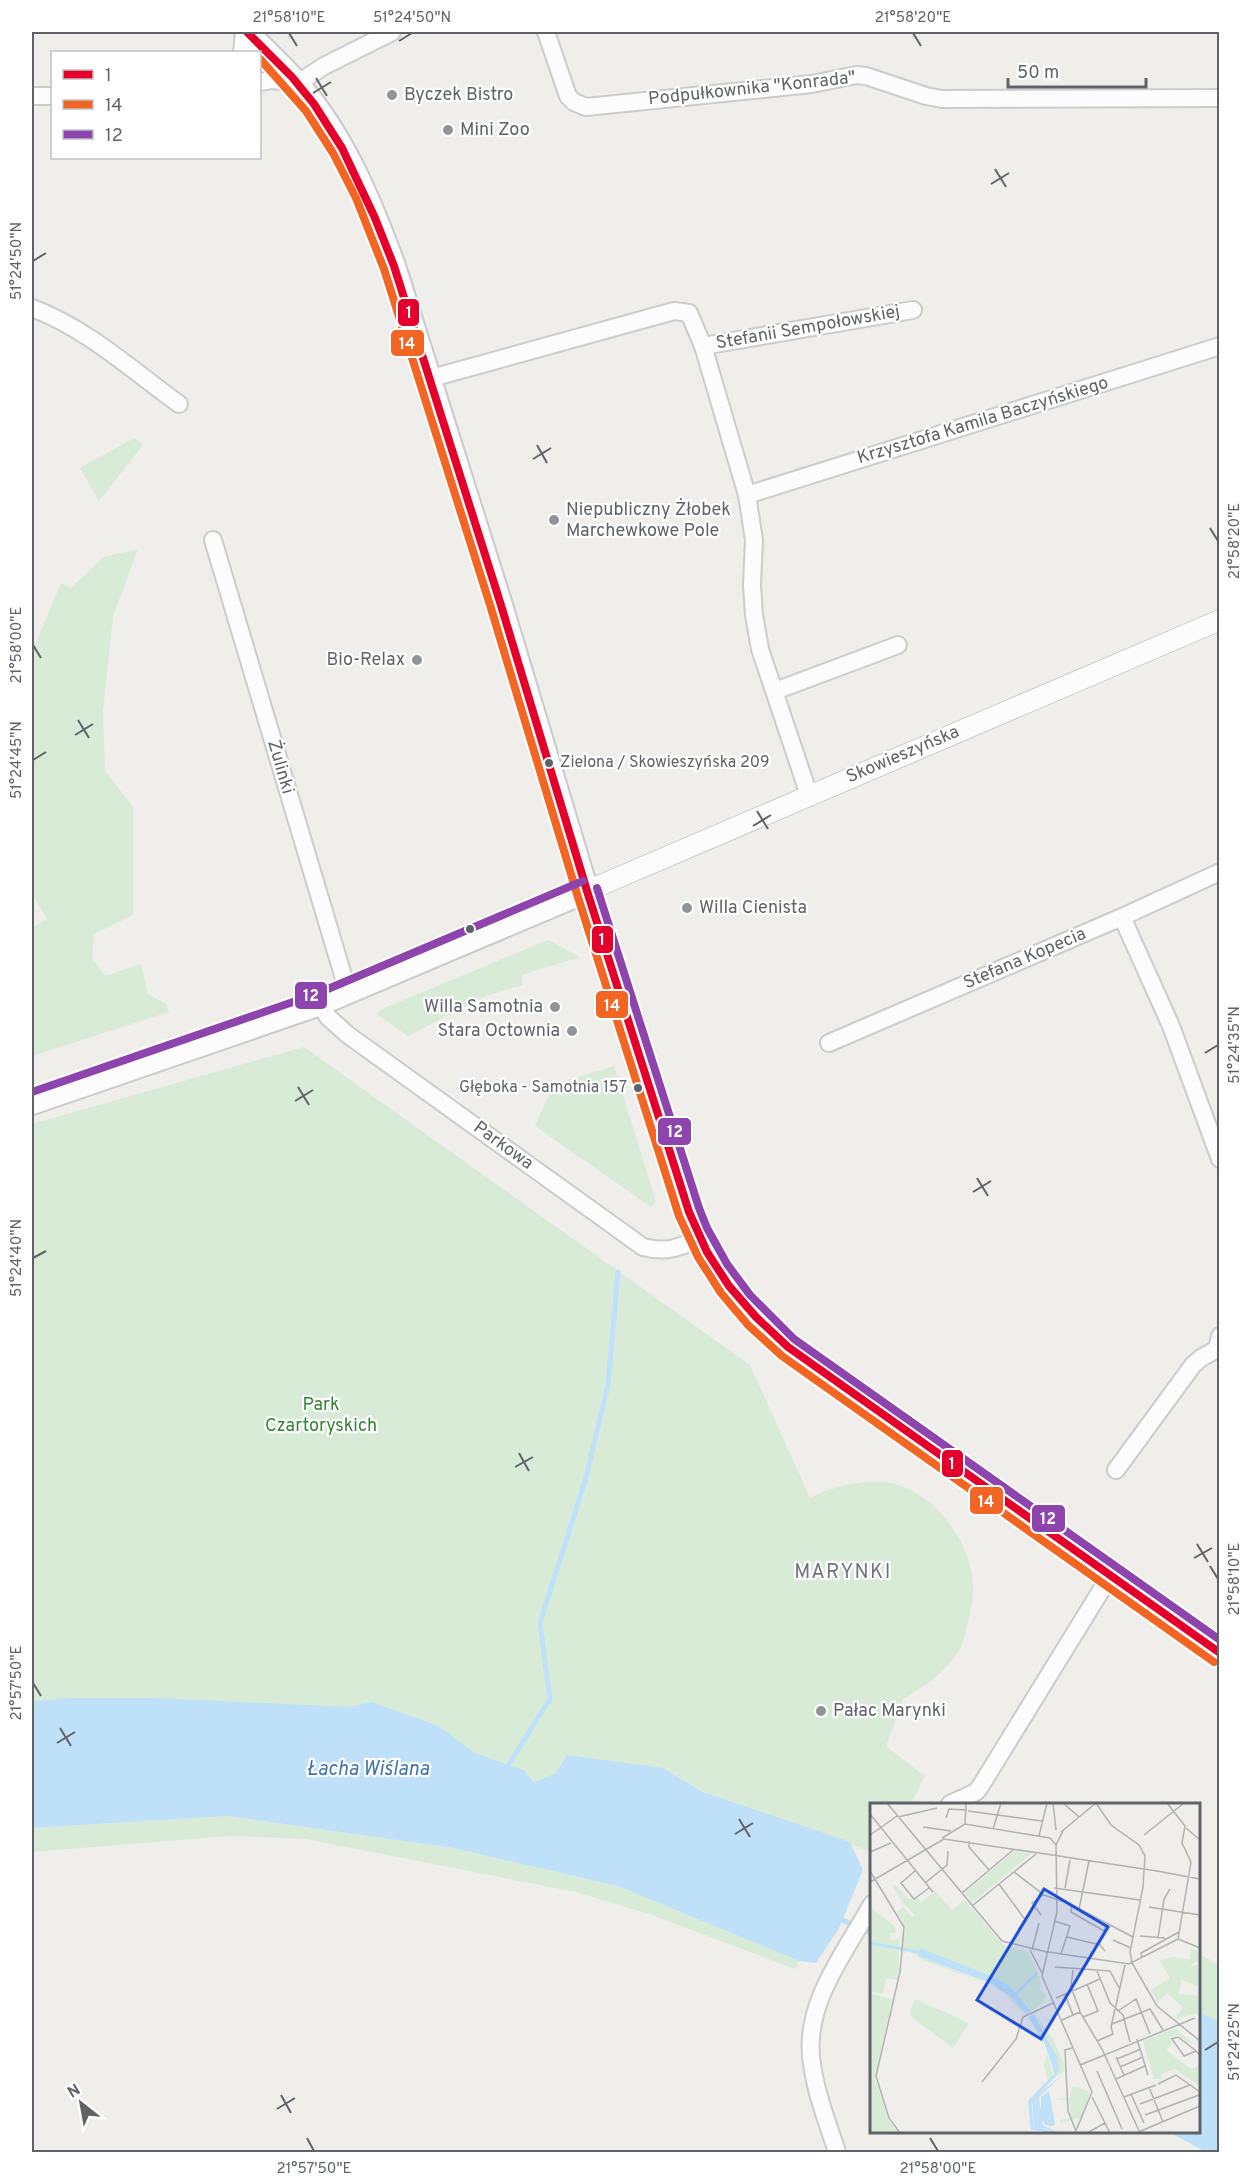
<svg xmlns="http://www.w3.org/2000/svg" width="1251" height="2184" viewBox="0 0 1251 2184" font-family="Overpass,sans-serif">
<style>
.green{fill:#d8ebd6}
.water{fill:#bfe0f9}
.lines{fill:none;stroke-linecap:round;stroke-linejoin:round}
.stream{stroke:#bfe0f9;stroke-width:5}
.minor-casing{stroke:#cbcccc;stroke-width:20}
.tertiary-casing{stroke:#cbcccc;stroke-width:22}
.secondary-casing{stroke:#cacacb;stroke-width:26}
.minor{stroke:#fdfcfc;stroke-width:16}
.tertiary{stroke:#fdfcfc;stroke-width:20}
.secondary{stroke:#fdfcfc;stroke-width:22}
.bus-1-casing{stroke:#fff;stroke-width:12}
.bus-2-casing{stroke:#fff;stroke-width:12}
.bus-3-casing{stroke:#fff;stroke-width:12}
.bus-1{stroke:#e4002b;stroke-width:8}
.bus-2{stroke:#f26522;stroke-width:8}
.bus-3{stroke:#8e44ad;stroke-width:8}
.ticks{fill:none;stroke:#5f6368;stroke-width:2}
.poi-dot{fill:#919496;stroke:#fff;stroke-width:2}
.bus-dot{fill:#5f6368;stroke:#fff;stroke-width:2}
.labels{text-anchor:middle;dominant-baseline:central;stroke-width:4.5;stroke-linejoin:round;paint-order:stroke}
.bus-label{font-size:16px;fill:#5f6368;stroke:#fff;text-anchor:start}
.street-label{font-size:18px;fill:#5f6368;stroke:#fff}
.poi-label{font-size:18px;fill:#5f6368;stroke:#fff;text-anchor:start}
.park-label{font-size:18px;fill:#348238;stroke:#fff}
.neighbourhood-label{font-size:20px;letter-spacing:1.5px;fill:#70757a;stroke:#fff}
.water-label{font-size:20px;font-style:italic;fill:#4174aa;stroke:#fff}
.inset-river{fill:none;stroke:#bfe0f9;stroke-width:3}
.inset-road{fill:none;stroke:#b1b2b2;stroke-width:1.5}
.view{fill:#1d4ed8;fill-opacity:0.15;stroke:#1d4ed8;stroke-width:3}
.inset-edge{fill:none;stroke:#5f6368;stroke-width:3}
.line-badge{stroke:#fff;stroke-width:2}
.badge-label{font-size:16px;text-anchor:middle;font-weight:bold;fill:#fff}
.neatline{fill:none;stroke:#5f6368;stroke-width:2}
.ticks-label{font-size:15px;text-anchor:middle;fill:#5f6368}
</style>
<rect width="100%" height="100%" fill="#efeeea"/>
<g class="green">
<path d="M 134,438 L 143,445 L 99,501 L 80,468 Z"/>
<path d="M 138,549 L 113,616 L 103,711 L 105,771 L 133,807 L 133,915 L 94,934 L 92,958 L 105,976 L 141,964 L 148,994 L 166,1004 L 169,1012 L 32,1056 L 32,928 L 47,919 L 32,894 L 32,652 L 61,583 L 71,588 L 104,557 Z"/>
<path d="M 548,940 L 580,957 L 521,975 L 523,985 L 486,996 L 408,1036 L 377,1014 L 384,1008 Z"/>
<path d="M 304,1047 L 750,1365 L 810,1498 C 836,1486 861,1479 889,1483 C 934,1490 972,1543 973,1586 C 973,1600 970,1613 967,1626 C 965,1635 963,1644 958,1652 C 944,1673 924,1687 903,1699 L 886,1746 L 925,1776 L 911,1804 L 872,1804 L 871,1852 L 703,1792 L 663,1768 L 556,1773 L 534,1782 L 524,1770 L 475,1753 L 439,1726 L 372,1702 L 348,1707 L 32,1709 L 32,1124 Z"/>
<path d="M 614,1066 L 656,1202 L 651,1207 L 535,1126 L 554,1084 Z"/>
<path d="M 228,1816 L 453,1848 L 618,1886 L 799,1961 L 795,1969 L 652,1915 L 576,1892 L 306,1839 L 229,1836 L 32,1852 L 32,1828 Z"/>
<path d="M 1198,1953 L 1219,1965 L 1219,2021 L 1199,2013 Z"/>
</g>
<g class="water">
<path d="M 68,1698 L 155,1698 L 348,1707 L 372,1702 L 439,1726 L 475,1753 L 524,1770 L 534,1782 L 556,1773 L 567,1755 L 663,1768 L 703,1792 L 850,1842 L 863,1870 L 839,1928 L 816,1963 L 799,1961 L 618,1886 L 453,1848 L 228,1816 L 32,1828 L 32,1701 Z"/>
<path d="M 1199,2013 L 1219,2021 L 1219,2152 L 1206,2152 L 1169,2132 L 1198,2132 Z"/>
</g>
<g class="lines">
<g class="stream">
<path d="M 509,1764 L 550,1699 L 540,1623 L 585,1481 L 608,1385 L 618,1272"/>
<path d="M 838,1918 L 872,1934"/>
</g>
<g class="minor-casing">
<g id="minor">
<path d="M 546,32 L 568,96 L 574,102 L 586,107 L 812,84 L 856,75 L 866,76 L 926,96 L 942,99 L 1220,98"/>
<path d="M 242,52 L 244,32"/>
<path d="M 260,82 L 272,80 L 298,83 L 324,66 L 392,32"/>
<path d="M 32,96 L 52,96"/>
<path d="M 32,308 C 86,328 132,370 179,404"/>
<path d="M 703,346 L 913,310"/>
<path d="M 428,379 L 674,311 L 689,313 L 703,346 L 747,495 L 754,540 L 752,585 L 754,615 L 760,649 L 809,795"/>
<path d="M 747,495 L 1220,346"/>
<path d="M 213,540 L 348,992"/>
<path d="M 775,691 L 898,645"/>
<path d="M 1122,917 L 1171,1026 L 1220,1159"/>
<path d="M 320,1004 L 328,1017 L 348,1035 L 643,1247 C 666,1253 679,1248 700,1238"/>
<path d="M 829,1043 L 1122,917 L 1220,872"/>
<path d="M 1116,1470 L 1193,1365 L 1201,1358 L 1217,1349 L 1220,1336"/>
<path d="M 950,1804 L 976,1792 L 980,1787 L 1110,1576"/>
<path d="M 837,2152 C 828,2124 816,2094 812,2064 C 802,2005 845,1953 872,1904"/>
</g>
</g>
<g class="tertiary-casing">
<path id="tertiary" d="M 587,891 L 1220,620"/>
</g>
<g class="secondary-casing">
<g id="secondary">
<path d="M 247,32 C 264,49 282,66 298,84 C 344,137 370,201 394,266 L 500,602 L 587,891 L 689,1212 C 712,1269 740,1308 788,1347 L 1220,1653"/>
<path d="M 32,1103 L 320,1004 L 587,891"/>
</g>
</g>
<use href="#minor" class="minor"/>
<use href="#tertiary" class="tertiary"/>
<use href="#secondary" class="secondary"/>
<g class="bus-1-casing">
<path id="bus-1" d="M 247,32 L 292,77 L 314,104 L 342,148 L 375,218 L 394,266 L 500,602 L 587,891 L 689,1212 L 707,1252 L 729,1286 L 756,1317 L 788,1347 L 1220,1653"/>
</g>
<g class="bus-2-casing">
<path id="bus-2" d="M 260,59 L 306,111 L 333,153 L 356,198 L 384,269 L 490,605 L 577,894 L 679,1216 L 698,1257 L 721,1293 L 748,1325 L 782,1356 L 1214,1662"/>
</g>
<g class="bus-3-casing">
<g id="bus-3">
<path d="M 597,888 L 699,1208 L 707,1228 L 727,1264 L 750,1295 L 794,1339 L 1220,1640"/>
<path d="M 32,1092 L 316,994 L 583,881"/>
</g>
</g>
<use href="#bus-1" class="bus-1"/>
<use href="#bus-2" class="bus-2"/>
<use href="#bus-3" class="bus-3"/>
</g>
<path class="ticks" d="M 289,33 L 297,46M 913,33 L 921,46M 399,41 L 412,33M 316,78 L 327,96M 313,93 L 331,82M 995,169 L 1006,187M 991,184 L 1009,173M 33,261 L 46,253M 537,445 L 547,463M 533,459 L 551,448M 1210,528 L 1218,541M 33,645 L 41,658M 78,720 L 89,738M 75,735 L 93,724M 33,760 L 46,752M 757,811 L 768,829M 753,826 L 771,815M 1205,1053 L 1218,1045M 298,1087 L 309,1105M 295,1101 L 313,1090M 977,1178 L 988,1196M 973,1192 L 991,1181M 33,1258 L 46,1251M 519,1453 L 529,1471M 515,1467 L 533,1457M 1197,1544 L 1208,1562M 1194,1558 L 1212,1548M 1210,1566 L 1218,1579M 33,1683 L 41,1696M 60,1728 L 71,1746M 57,1743 L 75,1732M 739,1819 L 750,1837M 735,1834 L 753,1823M 1205,2050 L 1218,2042M 281,2095 L 291,2113M 277,2109 L 295,2098M 307,2138 L 314,2151M 930,2138 L 938,2151"/>
<g class="poi-dot">
<circle cx="392" cy="95" r="6"/>
<circle cx="448" cy="130" r="6"/>
<circle cx="554" cy="520" r="6"/>
<circle cx="417" cy="660" r="6"/>
<circle cx="687" cy="908" r="6"/>
<circle cx="555" cy="1007" r="6"/>
<circle cx="572" cy="1031" r="6"/>
<circle cx="821" cy="1711" r="6"/>
</g>
<g class="bus-dot">
<circle cx="549" cy="763" r="5"/>
<circle cx="470" cy="929" r="5"/>
<circle cx="638" cy="1088" r="5"/>
</g>
<g class="labels">
<g class="bus-label">
<text x="560" y="763">Zielona / Skowieszyńska 209</text>
<text x="627" y="1088" text-anchor="end">Głęboka - Samotnia 157</text>
</g>
<g class="street-label">
<text transform="translate(752 89) rotate(-6)">Podpułkownika "Konrada"</text>
<text transform="translate(808 328) rotate(-10)">Stefanii Sempołowskiej</text>
<text transform="translate(983 421) rotate(-17)">Krzysztofa Kamila Baczyńskiego</text>
<text transform="translate(903 755) rotate(-23)">Skowieszyńska</text>
<text transform="translate(280 767) rotate(74)">Żulinki</text>
<text transform="translate(1025 959) rotate(-23)">Stefana Kopecia</text>
<text transform="translate(503 1146) rotate(36)">Parkowa</text>
</g>
<g class="poi-label">
<text x="404" y="95">Byczek Bistro</text>
<text x="460" y="130">Mini Zoo</text>
<text x="566" y="510">Niepubliczny Żłobek<tspan x="566" dy="21">Marchewkowe Pole</tspan></text>
<text x="405" y="660" text-anchor="end">Bio-Relax</text>
<text x="699" y="908">Willa Cienista</text>
<text x="543" y="1007" text-anchor="end">Willa Samotnia</text>
<text x="560" y="1031" text-anchor="end">Stara Octownia</text>
<text x="833" y="1711">Pałac Marynki</text>
</g>
<g class="park-label">
<text x="321" y="1405">Park<tspan x="321" dy="21">Czartoryskich</tspan></text>
</g>
<g class="neighbourhood-label">
<text x="843" y="1573">MARYNKI</text>
</g>
<g class="water-label">
<text x="368" y="1770">Łacha Wiślana</text>
</g>
</g>
<g transform="translate(870 1803)">
<rect width="330" height="330" fill="#efeeea"/>
<path d="M 145,48 L 161,51 L 102,100 L 95,89 ZM 25,81 L 38,96 L 48,95 L 51,100 L 65,88 L 82,107 L 95,97 L 132,141 L 158,149 L 171,178 L 170,187 L 176,191 L 174,198 L 162,208 L 141,184 L 49,147 L 49,153 L 130,186 L 148,201 L 154,211 L 133,189 L 117,181 L 53,157 L 37,147 L 34,151 L 31,134 L 36,125 L 27,109 L 33,104 L 42,114 L 45,112 L 33,100 L 22,83 ZM 0,104 L 23,122 L 27,130 L 20,130 L 21,137 L 26,137 L 30,132 L 29,144 L 14,143 L 29,147 L 29,167 L 27,177 L 16,175 L 13,191 L 0,188 ZM 321,147 L 330,147 L 330,157 L 318,164 L 330,161 L 330,184 L 311,176 L 309,191 L 330,193 L 330,210 L 305,216 L 313,204 L 297,190 L 288,199 L 281,187 L 300,175 L 290,158 L 305,153 L 312,164 L 307,155 L 320,156 ZM 0,190 L 22,197 L 5,275 L 0,276 ZM 45,196 L 99,220 L 83,245 L 39,212 ZM 164,209 L 184,238 L 195,264 L 195,268 L 178,279 L 174,262 L 177,250 L 183,273 L 188,258 ZM 306,225 L 324,242 L 306,232 L 301,235 L 302,242 L 296,247 L 321,266 L 330,263 L 330,283 L 305,266 L 291,271 L 292,276 L 284,276 L 273,238 ZM 5,276 L 19,318 L 28,330 L 0,330 L 0,277 ZM 203,283 L 220,289 L 212,315 L 190,320 L 190,317 L 201,315 L 199,297 L 185,296 L 199,295 Z" fill="#d8ebd6"/>
<path d="M 50,145 L 126,175 L 141,184 L 161,208 L 156,211 L 141,194 L 120,180 L 48,153 ZM 164,211 L 187,254 L 189,268 L 185,273 L 175,241 L 158,214 ZM 191,273 L 169,294 L 173,323 L 184,327 L 164,324 L 162,296 ZM 179,288 L 185,321 L 183,323 L 175,322 L 171,314 L 171,294 Z" fill="#bfe0f9"/>
<path class="inset-river" d="M 0,140 L 49,149M 146,191 L 167,170M 185,272 L 160,298 L 162,325 L 187,330"/>
<path class="inset-road" d="M 17,0 L 132,138 L 177,149M 183,0 L 186,27M 193,0 L 209,14M 226,0 L 241,22 L 269,42 L 275,53 L 273,84 L 260,149 L 262,160 L 287,203 L 330,238M 297,0 L 315,23 L 312,40 L 321,59 L 308,136M 98,8 L 172,18M 0,11 L 63,89M 28,14 L 67,5M 76,15 L 79,6 L 97,7M 95,21 L 96,0M 53,24 L 81,28M 316,25 L 330,37M 123,26 L 131,0M 193,28 L 186,42 L 187,109 L 172,173 L 222,289 L 205,330M 191,29 L 226,0M 0,32 L 27,13M 274,32 L 314,0M 169,33 L 177,0M 72,35 L 95,21 L 180,35 L 186,42M 99,38 L 99,44 L 119,67M 0,49 L 21,40M 195,54 L 287,68M 0,68 L 34,124 L 30,169 L 6,273 L 19,315 L 30,330M 45,68 L 31,80 L 44,96 L 59,85M 287,68 L 330,76M 144,69 L 174,92 L 200,101 L 263,134M 0,79 L 74,36 L 196,54M 55,80 L 77,62 L 78,48M 129,81 L 156,118 L 148,126M 184,85 L 270,97M 195,85 L 200,57M 92,90 L 143,47M 202,101 L 201,109 L 234,128 L 237,121M 102,103 L 166,51M 279,104 L 330,112M 209,106 L 219,58M 171,112 L 162,100 L 173,92M 184,118 L 200,123 L 191,151M 270,133 L 295,135M 197,134 L 230,142 L 235,148M 288,135 L 294,96 L 300,86M 308,136 L 330,145M 243,137 L 261,145M 160,147 L 172,170M 162,147 L 169,120M 178,149 L 259,161 L 308,136M 272,155 L 271,150 L 309,129M 185,164 L 240,168 L 249,185M 203,167 L 201,184 L 210,208M 227,168 L 240,200 L 253,212 L 260,239M 195,192 L 203,212M 186,195 L 230,176M 248,208 L 266,196 L 280,231M 213,214 L 228,208 L 217,181M 192,217 L 210,209 L 232,246 L 270,330M 242,221 L 280,206 L 293,227M 267,236 L 278,272M 227,238 L 243,231 L 241,224 L 255,162M 202,245 L 195,247 L 198,308 L 206,328M 326,248 L 314,253 L 302,236 L 308,234 L 320,243 L 326,248 L 330,252M 246,254 L 254,272M 247,256 L 271,246M 210,262 L 325,215M 250,264 L 273,254M 227,268 L 252,326M 246,276 L 275,263M 112,279 L 146,236 L 153,214 L 183,200M 288,281 L 306,272 L 330,289 L 329,304M 279,284 L 293,319M 261,291 L 274,320M 222,294 L 240,330M 254,294 L 286,282M 270,301 L 320,282M 275,312 L 329,292M 217,330 L 235,320M 266,330 L 330,303"/>
<path class="view" d="M 174,86 L 238,124 L 171,236 L 107,197 Z"/>
<rect width="330" height="330" class="inset-edge"/>
</g>
<g class="line-badge">
<rect x="397" y="298" width="23" height="29" rx="6" fill="#e4002b"/>
<rect x="390" y="329" width="35" height="28" rx="6" fill="#f26522"/>
<rect x="591" y="925" width="23" height="29" rx="6" fill="#e4002b"/>
<rect x="294" y="981" width="34" height="29" rx="6" fill="#8e44ad"/>
<rect x="595" y="990" width="34" height="29" rx="6" fill="#f26522"/>
<rect x="657" y="1117" width="35" height="29" rx="6" fill="#8e44ad"/>
<rect x="941" y="1449" width="23" height="29" rx="6" fill="#e4002b"/>
<rect x="969" y="1486" width="35" height="29" rx="6" fill="#f26522"/>
<rect x="1031" y="1504" width="35" height="29" rx="6" fill="#8e44ad"/>
</g>
<g class="badge-label">
<text x="409" y="318">1</text>
<text x="407" y="349">14</text>
<text x="602" y="945">1</text>
<text x="311" y="1001">12</text>
<text x="612" y="1011">14</text>
<text x="675" y="1137">12</text>
<text x="952" y="1469">1</text>
<text x="986" y="1507">14</text>
<text x="1048" y="1524">12</text>
</g>
<rect width="1251" height="2184" fill="none" stroke="#ffffff" stroke-width="66"/>
<rect x="51" y="51" width="210" height="108" fill="#ffffff" stroke="#bfc1c3" stroke-width="1.5"/>
<rect x="63" y="70" width="30" height="9" fill="#e4002b" stroke="#bfc1c3" stroke-width="1.5"/>
<text x="105" y="81" font-size="18" fill="#5f6368">1</text>
<rect x="63" y="100" width="30" height="9" fill="#f26522" stroke="#bfc1c3" stroke-width="1.5"/>
<text x="105" y="111" font-size="18" fill="#5f6368">14</text>
<rect x="63" y="130" width="30" height="9" fill="#8e44ad" stroke="#bfc1c3" stroke-width="1.5"/>
<text x="105" y="141" font-size="18" fill="#5f6368">12</text>
<g transform="translate(81 2103) rotate(329)" stroke="#ffffff" stroke-width="4.5" paint-order="stroke">
<path d="M0-4.5L10 22L0 15L-10 22Z" fill="#5f6368"/>
<text y="-9" font-size="16" font-weight="bold" text-anchor="middle" fill="#5f6368">N</text>
</g>
<path d="M1008 78v9h138v-9" fill="none" stroke="#5f6368" stroke-width="3"/>
<text x="1017" y="78" font-size="18" fill="#5f6368" stroke="#ffffff" stroke-width="4.5" paint-order="stroke">50 m</text>
<rect x="33" y="33" width="1185" height="2118" class="neatline"/>
<g class="ticks-label">
<text x="289" y="22">21°58'10"E</text>
<text x="412" y="22">51°24'50"N</text>
<text x="913" y="22">21°58'20"E</text>
<text transform="translate(16 261) rotate(-90)" y="5">51°24'50"N</text>
<text transform="translate(1234 541) rotate(-90)" y="5">21°58'20"E</text>
<text transform="translate(16 645) rotate(-90)" y="5">21°58'00"E</text>
<text transform="translate(16 760) rotate(-90)" y="5">51°24'45"N</text>
<text transform="translate(1234 1045) rotate(-90)" y="5">51°24'35"N</text>
<text transform="translate(16 1258) rotate(-90)" y="5">51°24'40"N</text>
<text transform="translate(1234 1579) rotate(-90)" y="5">21°58'10"E</text>
<text transform="translate(16 1683) rotate(-90)" y="5">21°57'50"E</text>
<text transform="translate(1234 2042) rotate(-90)" y="5">51°24'25"N</text>
<text x="314" y="2173">21°57'50"E</text>
<text x="938" y="2173">21°58'00"E</text>
</g>
</svg>
